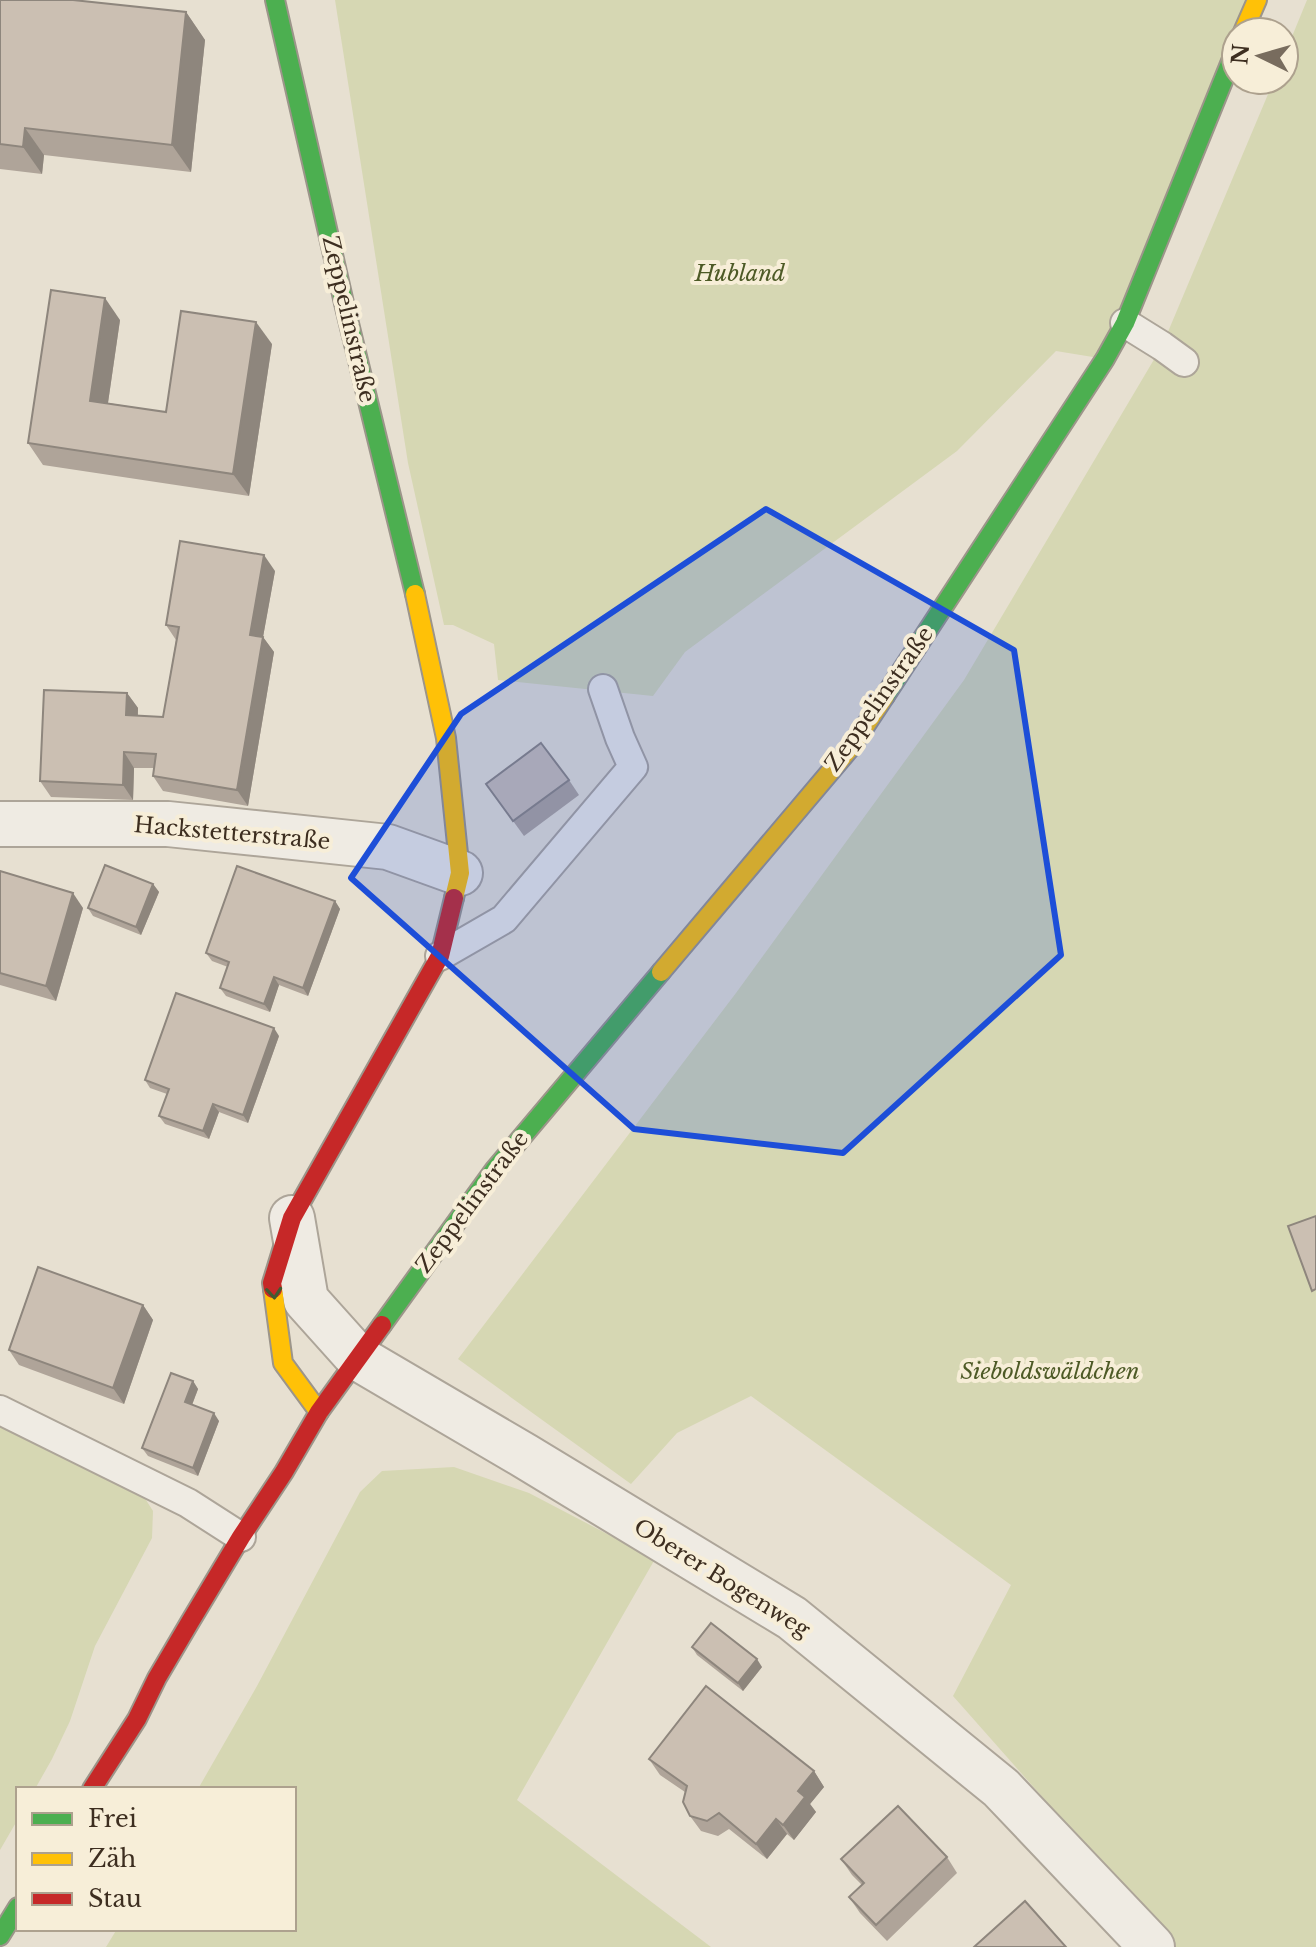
<svg xmlns="http://www.w3.org/2000/svg" width="1316" height="1947" viewBox="0 0 1316 1947" font-family="'Libre Baskerville',serif">
<style>
.green{fill:#d6d7b3}
.lines{fill:none;stroke-linecap:round;stroke-linejoin:round}
.lane-casing{stroke:#ada599;stroke-width:32}
.street-casing{stroke:#ada599;stroke-width:48}
.fast-casing{stroke:#9c958a;stroke-width:22}
.slow-casing{stroke:#9c958a;stroke-width:22}
.jam-casing{stroke:#9c958a;stroke-width:22}
.lane{stroke:#efebe3;stroke-width:28}
.street{stroke:#efebe3;stroke-width:44}
.fast{stroke:#4caf50;stroke-width:18}
.slow{stroke:#ffc107;stroke-width:18}
.jam{stroke:#c62828;stroke-width:18}
.wall{fill:#afa499}
.shaded-wall{fill:#8e867d}
.building{fill:#cbbfb2;stroke:#8e867d;stroke-width:2}
.oneway{stroke:#425b31}
.marked{fill:#1d4ed8;fill-opacity:0.2;stroke:#1d4ed8;stroke-width:6;stroke-linejoin:round}
.labels{text-anchor:middle;dominant-baseline:central;stroke-width:8;stroke-linejoin:round;paint-order:stroke}
.park-label{font-size:22px;font-style:italic;fill:#4d5a26;stroke:#f7eed8}
.street-label{font-size:22px;fill:#3d2e20;stroke:#f7eed8}
</style>
<rect width="100%" height="100%" fill="#e7e0d1"/>
<g class="green">
<path d="M 335,0 L 1257,0 L 1105,359 L 1056,351 L 957,451 L 685,652 L 653,696 L 498,680 L 494,644 L 453,625 L 444,625 L 408,463 Z"/>
<path d="M 1307,0 L 1316,0 L 1316,1947 L 1175,1947 L 953,1696 L 1011,1585 L 751,1396 L 677,1433 L 631,1484 L 458,1359 L 736,993 L 964,680 L 1162,346 L 1274,80 L 1284,80 L 1284,56 Z"/>
<path d="M 0,1419 L 139,1489 L 153,1511 L 152,1538 L 95,1646 L 70,1721 L 52,1759 L 35,1789 L 18,1789 L 18,1819 L 0,1850 Z"/>
<path d="M 454,1467 L 529,1493 L 655,1559 L 517,1800 L 711,1947 L 106,1947 L 117,1929 L 294,1929 L 294,1789 L 198,1789 L 257,1686 L 360,1492 L 382,1471 Z"/>
</g>
<g class="lines">
<g class="lane-casing">
<g id="lane">
<path d="M 1125,323 L 1162,346 L 1184,362"/>
<path d="M 440,956 L 504,919 L 633,767 L 620,738 L 603,689"/>
<path d="M 0,1410 L 188,1503 L 241,1537"/>
</g>
</g>
<g class="street-casing">
<g id="street">
<path d="M 0,824 L 168,824 L 388,847 L 460,873"/>
<path d="M 292,1218 L 306,1300 L 358,1358 L 525,1456 L 792,1618 L 1001,1788 L 1152,1947"/>
</g>
</g>
<g class="fast-casing">
<g id="fast">
<path d="M 275,0 L 344,303 L 415,594"/>
<path d="M 885,696 L 1105,359 L 1125,323 L 1236,49"/>
<path d="M 382,1325 L 495,1169 L 661,972"/>
<path d="M 0,1936 L 18,1907"/>
</g>
</g>
<g class="slow-casing">
<g id="slow">
<path d="M 1243,32 L 1257,0"/>
<path d="M 415,594 L 446,738 L 460,873 L 454,898"/>
<path d="M 661,972 L 852,746 L 885,696"/>
<path d="M 273,1289 L 283,1363 L 319,1412"/>
</g>
</g>
<g class="jam-casing">
<g id="jam">
<path d="M 273,1289 L 272,1283 L 292,1218 L 440,956 L 454,898"/>
<path d="M 92,1789 L 137,1719 L 157,1678 L 190,1622 L 241,1537 L 284,1472 L 319,1412 L 382,1325"/>
</g>
</g>
<use href="#lane" class="lane"/>
<use href="#street" class="street"/>
<use href="#fast" class="fast"/>
<use href="#slow" class="slow"/>
<use href="#jam" class="jam"/>
</g>
<g class="wall">
<path d="M 0,0 L 186,12 L 205,40 L 191,172 L 44,155 L 42,174 L 0,169 Z"/>
<path d="M 120,320 L 108,403 L 166,412 L 272,344 L 249,496 L 43,465 L 28,443 Z"/>
<path d="M 275,571 L 263,637 L 274,652 L 248,806 L 163,791 L 153,776 L 154,768 L 134,768 L 133,800 L 51,797 L 40,781 L 127,693 L 138,708 L 138,716 L 163,717 L 176,640 L 166,625 Z"/>
<path d="M 569,780 L 579,795 L 524,836 L 486,784 Z"/>
<path d="M 0,871 L 83,908 L 56,1001 L 0,985 Z"/>
<path d="M 153,884 L 159,892 L 141,935 L 93,916 L 88,908 Z"/>
<path d="M 335,901 L 340,909 L 308,996 L 279,985 L 270,1012 L 226,996 L 220,988 L 228,967 L 212,961 L 206,953 Z"/>
<path d="M 279,1036 L 248,1123 L 219,1112 L 209,1139 L 165,1124 L 159,1116 L 167,1094 L 150,1088 L 145,1080 Z"/>
<path d="M 143,1305 L 153,1320 L 124,1404 L 19,1365 L 9,1350 Z"/>
<path d="M 193,1381 L 198,1389 L 192,1405 L 219,1421 L 198,1476 L 148,1456 L 142,1448 Z"/>
<path d="M 692,1647 L 762,1667 L 743,1691 L 697,1655 Z"/>
<path d="M 649,1759 L 814,1771 L 824,1787 L 810,1804 L 816,1812 L 794,1840 L 787,1834 L 767,1859 L 729,1829 L 718,1836 L 701,1831 L 690,1816 L 685,1792 L 660,1775 Z"/>
<path d="M 947,1857 L 957,1873 L 887,1941 L 860,1913 L 849,1897 L 862,1885 L 852,1875 L 841,1859 Z"/>
</g>
<g class="shaded-wall">
<path d="M 186,12 L 205,40 L 191,172 L 172,145 Z"/>
<path d="M 25,128 L 44,155 L 42,174 L 23,147 Z"/>
<path d="M 105,298 L 120,320 L 105,423 L 90,401 Z"/>
<path d="M 256,322 L 272,344 L 249,496 L 233,474 Z"/>
<path d="M 264,555 L 275,571 L 263,637 L 274,652 L 248,806 L 237,790 L 250,635 Z"/>
<path d="M 127,693 L 138,708 L 137,731 L 126,715 Z"/>
<path d="M 124,752 L 134,768 L 133,800 L 123,785 Z"/>
<path d="M 153,884 L 159,892 L 141,935 L 136,927 Z"/>
<path d="M 73,893 L 83,908 L 56,1001 L 46,986 Z"/>
<path d="M 335,901 L 340,909 L 308,996 L 303,988 Z"/>
<path d="M 274,977 L 279,985 L 270,1012 L 264,1004 Z"/>
<path d="M 274,1028 L 279,1036 L 248,1123 L 243,1115 Z"/>
<path d="M 213,1104 L 219,1112 L 209,1139 L 203,1131 Z"/>
<path d="M 143,1305 L 153,1320 L 124,1404 L 113,1388 Z"/>
<path d="M 193,1381 L 198,1389 L 190,1410 L 185,1402 Z"/>
<path d="M 214,1413 L 219,1421 L 198,1476 L 193,1468 Z"/>
<path d="M 757,1659 L 762,1667 L 743,1691 L 738,1683 Z"/>
<path d="M 814,1771 L 824,1787 L 810,1804 L 816,1812 L 794,1840 L 783,1825 L 798,1791 Z"/>
<path d="M 776,1819 L 787,1834 L 767,1859 L 756,1844 Z"/>
</g>
<g class="building">
<path d="M 0,0 L 73,0 L 186,12 L 172,145 L 25,128 L 23,147 L 0,144 Z"/>
<path d="M 51,290 L 105,298 L 90,401 L 166,412 L 181,311 L 256,322 L 233,474 L 28,443 Z"/>
<path d="M 180,541 L 264,555 L 250,635 L 263,637 L 237,790 L 153,776 L 156,754 L 124,752 L 123,785 L 40,781 L 44,690 L 127,693 L 126,715 L 163,717 L 179,627 L 166,625 Z"/>
<path d="M 541,743 L 569,780 L 513,821 L 486,784 Z"/>
<path d="M 105,865 L 153,884 L 136,927 L 88,908 Z"/>
<path d="M 237,866 L 335,901 L 303,988 L 274,977 L 264,1004 L 220,988 L 229,962 L 206,953 Z"/>
<path d="M 0,871 L 73,893 L 46,986 L 0,973 Z"/>
<path d="M 176,993 L 274,1028 L 243,1115 L 213,1104 L 203,1131 L 159,1116 L 169,1089 L 145,1080 Z"/>
<path d="M 1316,1216 L 1316,1289 L 1312,1291 L 1288,1226 Z"/>
<path d="M 38,1267 L 143,1305 L 113,1388 L 9,1350 Z"/>
<path d="M 171,1373 L 193,1381 L 185,1402 L 214,1413 L 193,1468 L 142,1448 Z"/>
<path d="M 711,1623 L 757,1659 L 738,1683 L 692,1647 Z"/>
<path d="M 706,1686 L 814,1771 L 798,1791 L 805,1797 L 783,1825 L 776,1819 L 756,1844 L 719,1813 L 707,1821 L 690,1816 L 683,1802 L 687,1786 L 649,1759 Z"/>
<path d="M 898,1806 L 947,1857 L 876,1925 L 849,1897 L 864,1883 L 841,1859 Z"/>
<path d="M 1025,1901 L 1066,1947 L 974,1947 Z"/>
</g>
<defs><path id="oneway-chevron" d="M-2-3.5L2.5 0L-2 3.5" fill="none" stroke-width="1.6" stroke-linecap="round" stroke-linejoin="round" transform="scale(2)"/></defs>
<use class="oneway" href="#oneway-chevron" transform="translate(274 1293) rotate(85)"/>
<path class="marked" d="M 766,509 L 1014,650 L 1061,955 L 843,1153 L 634,1129 L 351,878 L 461,714 Z"/>
<g class="labels">
<g class="park-label">
<text x="740" y="273">Hubland</text>
<text x="1050" y="1371">Sieboldswäldchen</text>
</g>
<g class="street-label">
<text transform="translate(349 319) rotate(77)">Zeppelinstraße</text>
<text transform="translate(879 699) rotate(-55)">Zeppelinstraße</text>
<text transform="translate(232 833) rotate(5)">Hackstetterstraße</text>
<text transform="translate(472 1202) rotate(-53)">Zeppelinstraße</text>
<text transform="translate(722 1578) rotate(32)">Oberer Bogenweg</text>
</g>
</g>
<rect x="16" y="1787" width="280" height="144" fill="#f7eed8" stroke="#ada18e" stroke-width="2"/>
<rect x="32" y="1813" width="40" height="12" fill="#4caf50" stroke="#ada18e" stroke-width="2"/>
<text x="88" y="1827" font-size="24" fill="#3d2e20">Frei</text>
<rect x="32" y="1853" width="40" height="12" fill="#ffc107" stroke="#ada18e" stroke-width="2"/>
<text x="88" y="1867" font-size="24" fill="#3d2e20">Zäh</text>
<rect x="32" y="1893" width="40" height="12" fill="#c62828" stroke="#ada18e" stroke-width="2"/>
<text x="88" y="1907" font-size="24" fill="#3d2e20">Stau</text>
<g transform="translate(1260 56) rotate(275)"><circle r="38" fill="#f7eed8" stroke="#ada18e" stroke-width="2"/>
<path d="M0-6L14 30L0 20L-14 30Z" fill="#786c5e"/>
<text y="-12" font-size="22" font-weight="bold" text-anchor="middle" fill="#3d2e20">N</text>
</g>
</svg>
